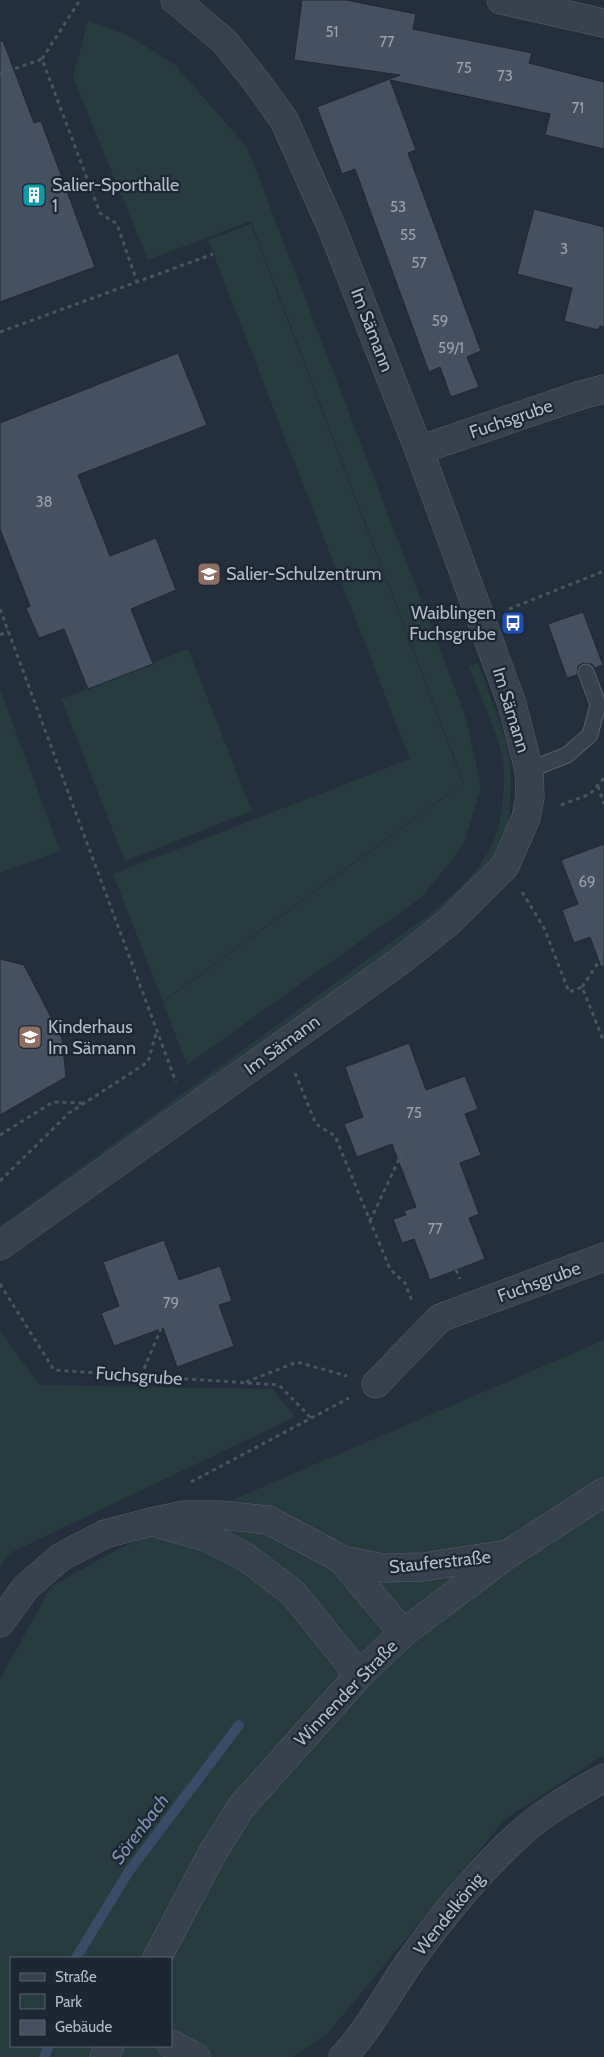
<svg xmlns="http://www.w3.org/2000/svg" width="604" height="2057" viewBox="0 0 604 2057" font-family="Cabin,sans-serif">
<style>
.green{fill:#263c3f;fill-rule:evenodd}
.lines{fill:none;stroke-linecap:round;stroke-linejoin:round}
.stream{stroke:#394c67;stroke-width:10}
.building{fill:#455162;stroke:#1f2835}
.service-casing{stroke:#565f6c;stroke-width:17}
.minor-casing{stroke:#565f6c;stroke-width:29}
.tertiary-casing{stroke:#565f6c;stroke-width:29}
.path{stroke:#44595c;stroke-width:3;stroke-dasharray:4 4;stroke-linecap:butt}
.service{stroke:#38414e;stroke-width:15}
.minor{stroke:#38414e;stroke-width:28}
.tertiary{stroke:#38414e;stroke-width:28}
.labels{text-anchor:middle;dominant-baseline:central;stroke-width:4.5;stroke-linejoin:round;paint-order:stroke}
.number-label{font-size:15px;fill:#98a1af}
.poi-label{font-size:18px;fill:#b4bcc9;stroke:#1d2633;text-anchor:start}
.street-label{font-size:18px;fill:#b4bcc9;stroke:#1d2633}
.water-label{font-size:19px;font-style:italic;fill:#7c92b1;stroke:#1d2633}
</style>
<rect width="100%" height="100%" fill="#242f3e"/>
<g class="green">
<path d="M 88,21 L 128,35 L 175,65 L 247,147 L 465,715 L 481,786 L 464,844 L 422,897 L 187,1065 L 163,1002 L 464,783 L 251,221 L 148,260 L 73,77 Z"/>
<path d="M 251,224 L 463,783 L 163,1001 L 113,874 L 410,759 L 208,240 Z"/>
<path d="M 188,649 L 252,811 L 125,861 L 61,699 Z"/>
<path d="M 478,663 L 502,729 L 510,760 L 511,782 L 509,822 L 493,860 L 431,923 L 0,1239 L 0,1226 L 426,917 C 468,883 499,856 503,799 C 504,786 505,773 503,761 C 496,728 481,697 469,666 Z"/>
<path d="M 0,689 L 60,851 L 0,873 Z"/>
<path d="M 0,1331 L 40,1385 L 273,1389 L 295,1417 L 10,1553 L 0,1567 Z"/>
<path d="M 604,1340 L 604,1755 L 505,1819 L 328,2033 L 293,2057 L 0,2057 L 0,1679 L 51,1587 L 116,1550 ZM 11,1958 L 171,1958 L 171,2046 L 11,2046 Z"/>
</g>
<g class="lines">
<g class="stream">
<path d="M 76,1958 L 129,1871 L 239,1725"/>
<path d="M 44,2057 L 49,2046"/>
</g>
</g>
<g class="building">
<path d="M 302,0 L 346,0 L 416,14 L 413,29 L 532,53 L 529,63 L 604,82 L 604,149 L 545,135 L 550,114 L 390,80 L 416,150 L 408,153 L 481,351 L 467,357 L 479,387 L 451,397 L 440,367 L 429,372 L 355,169 L 342,174 L 317,107 L 400,75 L 294,60 Z"/>
<path d="M 0,41 L 3,41 L 34,123 L 41,121 L 95,267 L 0,302 Z"/>
<path d="M 534,209 L 604,227 L 604,327 L 600,326 L 598,330 L 564,321 L 572,288 L 517,274 Z"/>
<path d="M 178,353 L 207,425 L 78,475 L 110,556 L 156,538 L 176,590 L 131,609 L 153,664 L 88,689 L 64,629 L 39,638 L 26,608 L 30,606 L 0,529 L 0,423 Z"/>
<path d="M 583,612 L 603,665 L 595,668 L 592,664 L 583,663 L 578,666 L 577,675 L 567,678 L 548,624 Z"/>
<path d="M 604,844 L 604,966 L 601,967 L 590,937 L 574,943 L 562,910 L 578,904 L 561,860 Z"/>
<path d="M 0,959 L 24,965 L 62,1039 L 66,1077 L 0,1115 Z"/>
<path d="M 409,1043 L 426,1090 L 465,1076 L 478,1109 L 465,1114 L 481,1155 L 460,1163 L 479,1214 L 469,1218 L 485,1259 L 430,1280 L 414,1239 L 402,1243 L 393,1219 L 406,1215 L 404,1211 L 416,1207 L 392,1144 L 357,1157 L 344,1124 L 363,1117 L 345,1067 Z"/>
<path d="M 164,1240 L 179,1280 L 220,1266 L 232,1301 L 219,1305 L 234,1346 L 177,1367 L 163,1328 L 114,1346 L 101,1313 L 119,1306 L 103,1262 Z"/>
</g>
<g class="lines">
<g class="service-casing">
<path id="service" d="M 529,770 L 567,755 L 590,735 L 598,704 L 586,672"/>
</g>
<g class="minor-casing">
<g id="minor">
<path d="M 501,0 L 604,23"/>
<path d="M 419,450 L 581,395 L 604,389"/>
<path d="M 0,1246 L 399,962 L 449,922 L 505,866 L 526,818 L 530,797 L 529,770 L 512,704 L 419,450 L 332,228 L 284,120 L 256,81 L 224,41 L 175,0"/>
<path d="M 376,1384 L 440,1318 L 604,1257"/>
<path d="M 160,1524 L 209,1538 L 247,1558 L 293,1593 L 359,1675"/>
<path d="M 342,1560 L 383,1568 L 423,1567 L 508,1554"/>
<path d="M 0,1623 L 26,1587 L 61,1557 L 105,1534 L 151,1522 L 184,1515 L 221,1515 L 268,1520 L 334,1555 L 342,1560 L 403,1633"/>
<path d="M 171,2044 L 196,2057"/>
<path d="M 343,2057 C 369,2029 387,1995 408,1964 C 442,1916 478,1871 522,1832 C 546,1810 576,1794 604,1778"/>
</g>
</g>
<g class="tertiary-casing">
<g id="tertiary">
<path d="M 157,1958 L 213,1852 L 242,1806 L 359,1675 L 403,1633 L 508,1554 L 604,1492"/>
<path d="M 104,2057 L 110,2046"/>
</g>
</g>
<g class="path">
<path d="M 42,59 L 80,0"/>
<path d="M 0,74 L 42,59 L 100,213 L 117,224 L 137,282"/>
<path d="M 0,332 L 213,254"/>
<path d="M 0,609 L 176,1082"/>
<path d="M 509,609 L 604,571"/>
<path d="M 0,635 L 8,631"/>
<path d="M 598,786 L 604,804"/>
<path d="M 561,805 L 590,794 L 604,778"/>
<path d="M 522,892 L 544,928 L 569,992 L 582,987 L 604,1042"/>
<path d="M 582,987 L 604,954"/>
<path d="M 295,1073 L 316,1124 L 335,1136 L 390,1269 L 405,1283 L 412,1301"/>
<path d="M 0,1135 L 53,1102 L 82,1103"/>
<path d="M 0,1181 L 69,1113 L 148,1062 L 157,1030"/>
<path d="M 370,1221 L 409,1138"/>
<path d="M 456,1270 L 460,1279"/>
<path d="M 0,1284 L 54,1370 L 279,1385 L 311,1418"/>
<path d="M 141,1376 L 162,1326"/>
<path d="M 246,1382 L 297,1362 L 347,1376"/>
<path d="M 191,1482 L 349,1398"/>
</g>
<use href="#service" class="service"/>
<use href="#minor" class="minor"/>
<use href="#tertiary" class="tertiary"/>
</g>
<defs>
<g id="building-square" transform="scale(1.25)"><rect x="-9" y="-9" width="18" height="18" rx="4" fill="#0f9aa8" stroke="#1d2633"/><path d="M-4-6H4V6H1V3H-1V6H-4ZM-2.5-4.3h1.7v1.8h-1.7ZM.8-4.3h1.7v1.8H.8ZM-2.5-1h1.7V.8h-1.7ZM.8-1h1.7V.8H.8Z" fill="#fff"/></g>
<g id="school-square" transform="scale(1.25)"><rect x="-9" y="-9" width="18" height="18" rx="4" fill="#8d6e63" stroke="#1d2633"/><path d="M0-5L7-2L0 1L-7-2ZM-4 1L0 2.5L4 1V4Q0 6-4 4Z" fill="#fff"/></g>
<g id="bus-square" transform="scale(1.25)"><rect x="-9" y="-9" width="18" height="18" rx="4" fill="#1a4fb4" stroke="#1d2633"/><path d="M-5-6H5V4H4V6H2V4H-2V6H-4V4H-5ZM-3.5-4V0h7V-4ZM-3.5 1.2v1.5H-2V1.2ZM2 1.2v1.5H3.5V1.2Z" fill="#fff"/></g>
</defs>
<g fill-rule="evenodd">
<use href="#building-square" x="34" y="195"/>
<use href="#school-square" x="209" y="574"/>
<use href="#bus-square" x="513" y="623"/>
<use href="#school-square" x="30" y="1037"/>
</g>
<g class="labels">
<g class="number-label">
<text x="332" y="32">51</text>
<text x="387" y="42">77</text>
<text x="464" y="68">75</text>
<text x="505" y="76">73</text>
<text x="578" y="108">71</text>
<text x="398" y="207">53</text>
<text x="408" y="235">55</text>
<text x="564" y="249">3</text>
<text x="419" y="263">57</text>
<text x="440" y="321">59</text>
<text x="451" y="348">59/1</text>
<text x="44" y="502">38</text>
<text x="587" y="882">69</text>
<text x="414" y="1113">75</text>
<text x="435" y="1229">77</text>
<text x="171" y="1303">79</text>
</g>
<g class="poi-label">
<text x="52" y="185">Salier-Sporthalle<tspan x="52" dy="21">1</tspan></text>
<text x="226" y="574">Salier-Schulzentrum</text>
<text x="496" y="613" text-anchor="end">Waiblingen<tspan x="496" dy="21">Fuchsgrube</tspan></text>
<text x="48" y="1027">Kinderhaus<tspan x="48" dy="21">Im Sämann</tspan></text>
</g>
<g class="street-label">
<text transform="translate(372 330) rotate(69)">Im Sämann</text>
<text transform="translate(511 419) rotate(-19)">Fuchsgrube</text>
<text transform="translate(511 710) rotate(73)">Im Sämann</text>
<text transform="translate(282 1045) rotate(-36)">Im Sämann</text>
<text transform="translate(539 1282) rotate(-20)">Fuchsgrube</text>
<text transform="translate(139 1376) rotate(4)">Fuchsgrube</text>
<text transform="translate(440 1562) rotate(-6)">Stauferstraße</text>
<text transform="translate(346 1693) rotate(-46)">Winnender Straße</text>
<text transform="translate(449 1914) rotate(-51)">Wendelkönig</text>
</g>
<g class="water-label">
<text transform="translate(140 1829) rotate(-53)">Sörenbach</text>
</g>
</g>
<rect x="10" y="1957" width="162" height="90" fill="#1d2633" stroke="#59626f"/>
<rect x="20" y="1973" width="25" height="8" fill="#38414e" stroke="#59626f"/>
<text x="55" y="1982" font-size="15" fill="#b4bcc9">Straße</text>
<rect x="20" y="1994" width="25" height="15" fill="#263c3f" stroke="#59626f"/>
<text x="55" y="2007" font-size="15" fill="#b4bcc9">Park</text>
<rect x="20" y="2020" width="25" height="15" fill="#455162" stroke="#59626f"/>
<text x="55" y="2032" font-size="15" fill="#b4bcc9">Gebäude</text>
</svg>
